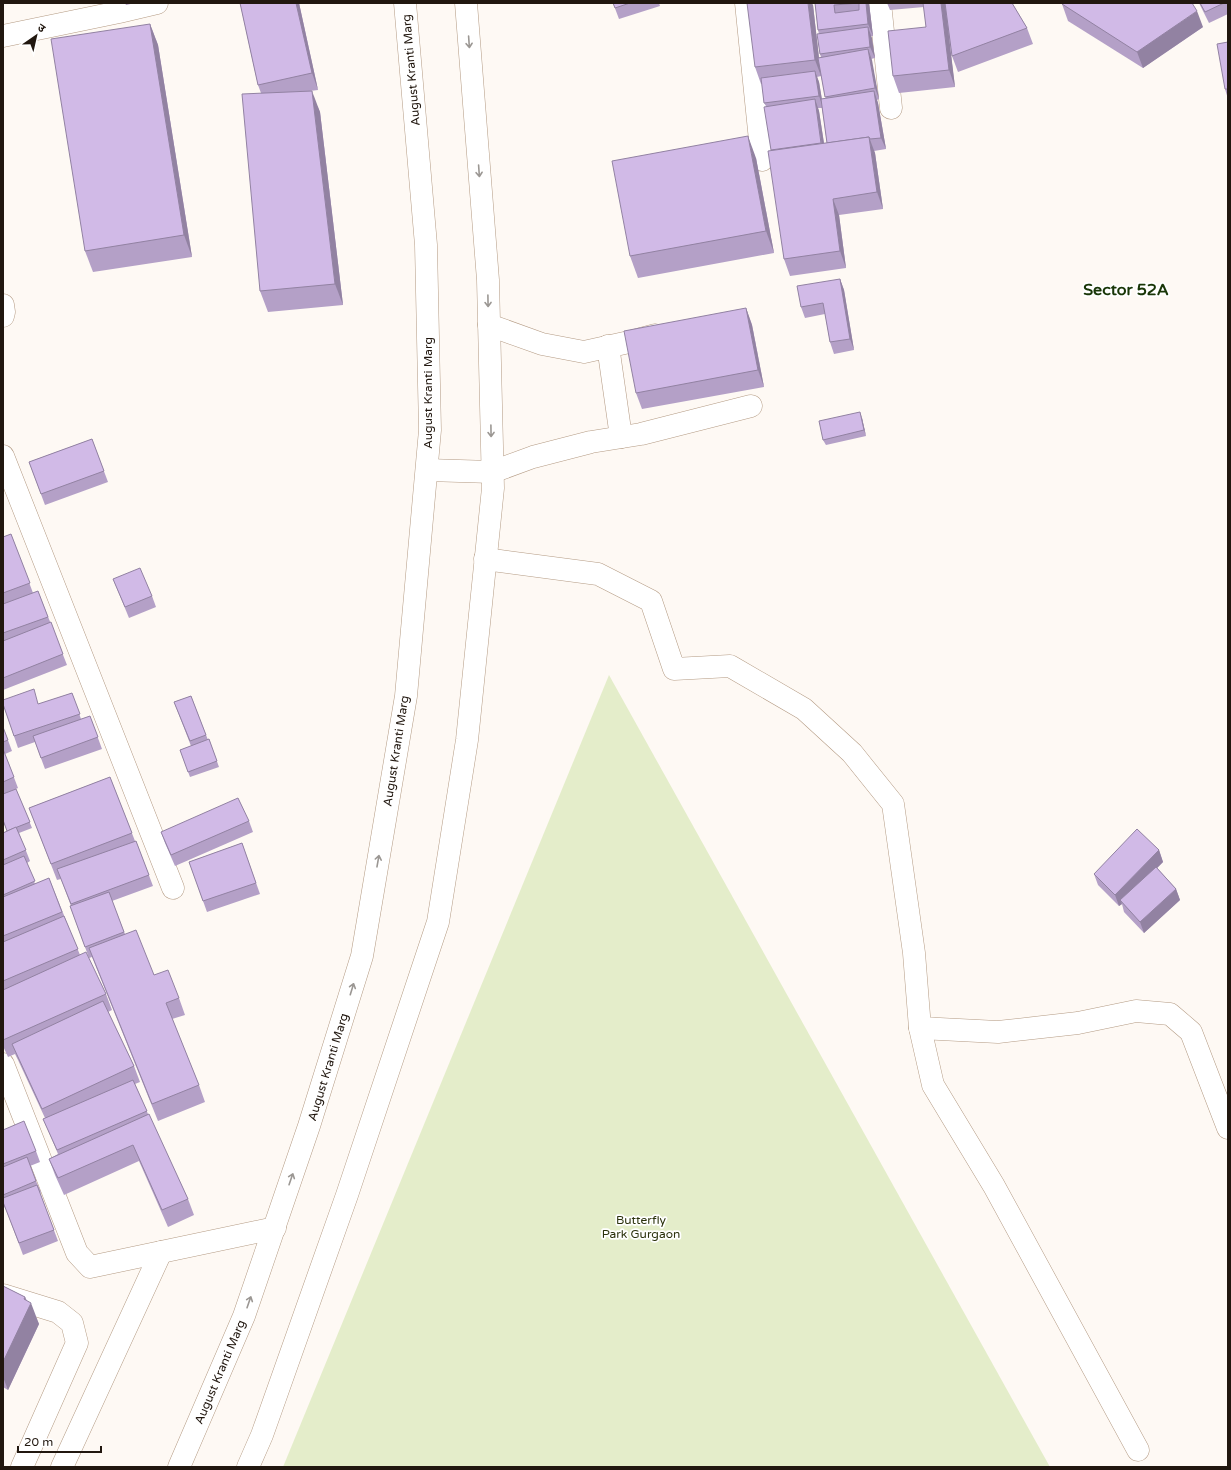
<svg xmlns="http://www.w3.org/2000/svg" width="1231" height="1470" viewBox="0 0 1231 1470" font-family="'Varela Round','Noto Sans Devanagari',sans-serif">
<style>
.green{fill:#e4edca}
.lines{fill:none;stroke-linecap:round;stroke-linejoin:round}
.minor-casing{stroke:#b49b84;stroke-width:23}
.major-casing{stroke:#b49b84;stroke-width:23}
.minor{stroke:#fff;stroke-width:22}
.major{stroke:#fff;stroke-width:22}
.wall{fill:#b4a0c7;fill-rule:evenodd}
.shaded-wall{fill:#9282a2}
.building{fill:#d1bae7;stroke:#9282a2;fill-rule:evenodd}
.oneway{stroke:#9b9793}
.labels{text-anchor:middle;dominant-baseline:central;stroke-width:3.5;stroke-linejoin:round;paint-order:stroke}
.street-label{font-size:12px;fill:#21170f;stroke:#fff}
.park-label{font-size:12px;fill:#2b320c;stroke:#fff}
.district-label{font-size:16px;font-weight:bold;fill:#193607;stroke:#fff}
</style>
<rect width="100%" height="100%" fill="#fef9f4"/>
<path class="green" d="M 609,675 L 1050,1467 L 283,1467 Z"/>
<g class="lines">
<g class="minor-casing">
<g id="minor">
<path d="M 746,3 L 762,160"/>
<path d="M 880,3 L 891,108"/>
<path d="M 3,36 L 119,12 L 157,3"/>
<path d="M 3,305 L 4,312 L 3,316"/>
<path d="M 489,325 L 542,344 L 584,352 L 629,342 L 655,335"/>
<path d="M 608,346 L 621,437"/>
<path d="M 3,456 L 173,888"/>
<path d="M 427,470 L 492,472 L 533,457 L 591,442 L 641,434 L 751,406"/>
<path d="M 485,559 L 598,574 L 651,601 L 674,669 L 730,666 L 804,709 L 852,753 L 893,804 L 914,953 L 920,1028 L 998,1032 L 1078,1023 L 1136,1011 L 1170,1014 L 1191,1032 L 1228,1128"/>
<path d="M 920,1028 L 933,1085 L 994,1186 L 1138,1450"/>
<path d="M 3,1064 L 77,1253 L 90,1267 L 275,1228"/>
<path d="M 3,1295 L 58,1312 L 72,1323 L 77,1343 L 22,1467"/>
<path d="M 62,1467 L 161,1252"/>
</g>
</g>
<g class="major-casing">
<g id="major">
<path d="M 179,1467 L 244,1316 L 309,1126 L 362,956 L 406,696 L 430,430 L 426,245 L 405,3"/>
<path d="M 248,1467 L 262,1435 L 347,1195 L 438,922 L 467,740 L 493,488 L 488,280 L 466,3"/>
</g>
</g>
<use href="#minor" class="minor"/>
<use href="#major" class="major"/>
</g>
<g class="wall">
<path d="M 125,3 L 135,3 L 126,5 Z"/>
<path d="M 240,3 L 299,3 L 318,90 L 310,91 L 320,112 L 343,305 L 268,312 L 260,291 L 261,93 L 258,85 Z"/>
<path d="M 613,3 L 659,3 L 660,6 L 619,19 Z"/>
<path d="M 815,3 L 869,3 L 873,36 L 871,36 L 875,58 L 871,59 L 879,99 L 877,100 L 878,103 L 886,149 L 874,151 L 875,153 L 883,209 L 839,215 L 846,268 L 790,276 L 784,259 L 766,106 L 764,103 L 762,84 L 761,84 L 755,67 L 813,5 L 819,58 L 821,57 L 820,54 L 819,34 L 818,30 ZM 821,76 L 826,99 L 822,99 L 819,82 L 817,77 ZM 818,108 L 822,108 L 827,143 L 824,143 L 819,111 Z"/>
<path d="M 887,3 L 1012,3 L 1027,28 L 1033,44 L 958,72 L 952,56 L 948,32 L 955,87 L 899,93 L 893,76 L 926,27 L 924,7 L 890,10 Z"/>
<path d="M 1199,3 L 1228,3 L 1228,14 L 1209,23 Z"/>
<path d="M 1062,4 L 1203,27 L 1143,68 L 1068,21 Z"/>
<path d="M 150,24 L 158,45 L 192,257 L 93,272 L 85,251 Z"/>
<path d="M 1228,42 L 1228,99 L 1225,89 Z"/>
<path d="M 756,158 L 774,253 L 638,278 L 630,256 Z"/>
<path d="M 840,279 L 844,290 L 854,350 L 834,354 L 830,342 L 825,314 L 805,318 L 801,307 Z"/>
<path d="M 746,308 L 752,325 L 764,387 L 642,409 L 636,393 Z"/>
<path d="M 862,418 L 866,436 L 826,445 L 823,440 Z"/>
<path d="M 92,439 L 108,482 L 45,505 L 29,462 Z"/>
<path d="M 11,534 L 33,593 L 38,591 L 67,665 L 3,690 L 3,537 Z"/>
<path d="M 113,579 L 152,596 L 156,607 L 129,618 Z"/>
<path d="M 72,693 L 81,719 L 90,716 L 102,749 L 45,769 L 35,742 L 18,748 L 3,704 L 39,704 Z"/>
<path d="M 191,696 L 208,740 L 209,739 L 219,767 L 190,777 L 180,750 L 191,746 L 174,702 Z"/>
<path d="M 3,727 L 12,751 L 5,754 L 18,788 L 16,789 L 32,828 L 19,833 L 30,861 L 27,863 L 35,884 L 49,878 L 80,955 L 106,994 L 112,1010 L 108,1012 L 134,1066 L 140,1082 L 135,1084 L 148,1114 L 188,1199 L 194,1215 L 168,1227 L 139,1161 L 64,1195 L 55,1175 L 49,1159 L 58,1154 L 48,1130 L 43,1119 L 45,1118 L 18,1060 L 15,1054 L 8,1057 L 3,1046 L 3,833 L 7,831 L 3,821 Z"/>
<path d="M 110,777 L 135,841 L 136,841 L 153,886 L 112,901 L 125,934 L 154,975 L 179,998 L 185,1015 L 172,1019 L 199,1085 L 205,1102 L 158,1121 L 92,957 L 89,958 L 70,906 L 71,906 L 61,879 L 57,880 L 29,808 Z"/>
<path d="M 249,821 L 253,832 L 175,866 L 165,843 L 161,832 Z"/>
<path d="M 242,843 L 260,894 L 207,912 L 189,862 Z"/>
<path d="M 1159,850 L 1163,862 L 1157,868 L 1176,889 L 1180,900 L 1144,933 L 1124,912 L 1122,904 L 1119,906 L 1098,885 L 1094,874 Z"/>
<path d="M 3,1130 L 36,1151 L 40,1162 L 30,1166 L 36,1181 L 41,1192 L 40,1193 L 58,1241 L 23,1255 L 5,1207 L 3,1208 Z"/>
<path d="M 3,1286 L 25,1297 L 39,1324 L 8,1390 L 3,1387 Z"/>
</g>
<g class="shaded-wall">
<path d="M 296,3 L 299,3 L 318,90 L 312,73 Z"/>
<path d="M 808,3 L 812,3 L 813,5 L 821,76 L 815,60 Z"/>
<path d="M 866,3 L 869,3 L 873,36 L 868,24 Z"/>
<path d="M 941,3 L 945,3 L 955,87 L 949,70 Z"/>
<path d="M 1197,11 L 1203,27 L 1143,68 L 1137,52 Z"/>
<path d="M 150,24 L 158,45 L 192,257 L 184,235 Z"/>
<path d="M 868,27 L 872,38 L 875,58 L 870,47 Z"/>
<path d="M 868,49 L 872,60 L 879,99 L 875,88 Z"/>
<path d="M 815,71 L 819,82 L 823,107 L 819,96 Z"/>
<path d="M 312,91 L 320,112 L 343,305 L 335,284 Z"/>
<path d="M 874,91 L 878,103 L 886,149 L 881,138 Z"/>
<path d="M 815,99 L 819,111 L 826,157 L 822,146 Z"/>
<path d="M 748,136 L 756,158 L 774,253 L 766,231 Z"/>
<path d="M 869,137 L 875,153 L 883,209 L 877,192 Z"/>
<path d="M 833,199 L 839,215 L 846,268 L 840,251 Z"/>
<path d="M 840,279 L 844,290 L 854,350 L 850,339 Z"/>
<path d="M 746,308 L 752,325 L 764,387 L 758,370 Z"/>
<path d="M 860,412 L 862,418 L 866,436 L 864,430 Z"/>
<path d="M 1159,850 L 1163,862 L 1122,903 L 1120,900 L 1122,904 L 1119,906 L 1115,895 Z"/>
<path d="M 1176,889 L 1180,900 L 1144,933 L 1140,922 Z"/>
<path d="M 25,1297 L 29,1307 L 31,1303 L 39,1324 L 8,1390 L 3,1377 L 3,1362 Z"/>
</g>
<g class="building">
<path d="M 240,3 L 296,3 L 312,73 L 258,85 Z"/>
<path d="M 613,3 L 630,3 L 615,8 Z"/>
<path d="M 747,3 L 808,3 L 815,60 L 755,67 Z"/>
<path d="M 815,3 L 866,3 L 868,24 L 818,30 ZM 859,3 L 859,10 L 835,13 L 834,5 Z"/>
<path d="M 923,3 L 941,3 L 949,70 L 893,76 L 888,31 L 926,27 Z"/>
<path d="M 945,3 L 1012,3 L 1027,28 L 952,56 Z"/>
<path d="M 1065,3 L 1192,3 L 1197,11 L 1137,52 L 1062,4 Z"/>
<path d="M 1200,3 L 1224,3 L 1205,12 Z"/>
<path d="M 150,24 L 184,235 L 85,251 L 51,39 Z"/>
<path d="M 868,27 L 870,47 L 820,54 L 817,34 Z"/>
<path d="M 1228,42 L 1228,89 L 1225,89 L 1217,44 Z"/>
<path d="M 868,49 L 875,88 L 825,97 L 818,58 Z"/>
<path d="M 815,71 L 819,96 L 764,103 L 761,78 Z"/>
<path d="M 312,91 L 335,284 L 260,291 L 242,94 Z"/>
<path d="M 874,91 L 881,138 L 870,139 L 869,137 L 827,143 L 821,99 Z"/>
<path d="M 815,99 L 821,143 L 771,150 L 764,107 Z"/>
<path d="M 748,136 L 766,231 L 630,256 L 612,161 Z"/>
<path d="M 869,137 L 877,192 L 833,199 L 840,251 L 784,259 L 768,151 Z"/>
<path d="M 840,279 L 850,339 L 830,342 L 823,303 L 801,307 L 797,286 Z"/>
<path d="M 746,308 L 758,370 L 636,393 L 624,331 Z"/>
<path d="M 860,412 L 864,430 L 823,440 L 819,421 Z"/>
<path d="M 92,439 L 104,471 L 41,494 L 29,462 Z"/>
<path d="M 11,534 L 30,583 L 3,593 L 3,537 Z"/>
<path d="M 140,568 L 152,596 L 125,607 L 113,579 Z"/>
<path d="M 38,591 L 48,617 L 3,633 L 3,604 Z"/>
<path d="M 51,622 L 63,654 L 3,678 L 3,641 Z"/>
<path d="M 34,689 L 38,704 L 72,693 L 80,714 L 14,736 L 3,704 L 3,700 Z"/>
<path d="M 191,696 L 206,735 L 190,741 L 174,702 Z"/>
<path d="M 90,716 L 98,737 L 41,758 L 33,736 Z"/>
<path d="M 3,727 L 8,740 L 3,742 Z"/>
<path d="M 209,739 L 217,761 L 188,772 L 180,750 Z"/>
<path d="M 3,749 L 14,777 L 3,782 Z"/>
<path d="M 110,777 L 132,833 L 51,864 L 29,808 Z"/>
<path d="M 16,789 L 30,822 L 7,831 L 3,820 L 3,794 Z"/>
<path d="M 238,798 L 249,821 L 171,855 L 161,832 Z"/>
<path d="M 16,827 L 26,850 L 3,860 L 3,833 Z"/>
<path d="M 1137,829 L 1159,850 L 1115,895 L 1094,874 Z"/>
<path d="M 136,841 L 149,875 L 71,904 L 57,869 Z"/>
<path d="M 242,843 L 256,883 L 203,901 L 189,862 Z"/>
<path d="M 24,856 L 35,881 L 3,895 L 3,865 Z"/>
<path d="M 1156,867 L 1176,889 L 1140,922 L 1120,900 Z"/>
<path d="M 49,878 L 62,912 L 3,936 L 3,897 Z"/>
<path d="M 109,892 L 124,932 L 85,947 L 70,906 Z"/>
<path d="M 64,916 L 78,949 L 3,981 L 3,942 Z"/>
<path d="M 136,930 L 154,975 L 168,970 L 179,998 L 166,1003 L 199,1085 L 152,1104 L 89,948 Z"/>
<path d="M 86,952 L 106,994 L 3,1040 L 3,990 Z"/>
<path d="M 103,1001 L 134,1066 L 42,1109 L 12,1044 Z"/>
<path d="M 133,1080 L 147,1111 L 57,1150 L 43,1119 Z"/>
<path d="M 149,1114 L 188,1199 L 162,1210 L 133,1145 L 58,1178 L 49,1159 Z"/>
<path d="M 24,1121 L 36,1151 L 3,1164 L 3,1130 Z"/>
<path d="M 27,1157 L 36,1181 L 3,1195 L 3,1167 Z"/>
<path d="M 37,1185 L 54,1230 L 19,1243 L 3,1202 L 3,1198 Z"/>
<path d="M 3,1286 L 25,1297 L 24,1299 L 31,1303 L 3,1362 Z"/>
</g>
<defs><path id="oneway-shaft" d="M-6 0H5M1.5-3L5.5 0L1.5 3" fill="none" stroke-width="1.6" stroke-linecap="round" stroke-linejoin="round"/></defs>
<g class="oneway">
<use href="#oneway-shaft" transform="translate(469 42) rotate(86)"/>
<use href="#oneway-shaft" transform="translate(479 171) rotate(86)"/>
<use href="#oneway-shaft" transform="translate(488 301) rotate(89)"/>
<use href="#oneway-shaft" transform="translate(491 431) rotate(89)"/>
<use href="#oneway-shaft" transform="translate(378 861) rotate(-80)"/>
<use href="#oneway-shaft" transform="translate(352 989) rotate(-73)"/>
<use href="#oneway-shaft" transform="translate(291 1179) rotate(-71)"/>
<use href="#oneway-shaft" transform="translate(249 1302) rotate(-71)"/>
</g>
<g class="labels">
<g class="street-label">
<text transform="translate(411 70) rotate(-95)">August Kranti Marg</text>
<text transform="translate(428 393) rotate(-90)">August Kranti Marg</text>
<text transform="translate(396 751) rotate(-81)">August Kranti Marg</text>
<text transform="translate(328 1067) rotate(-73)">August Kranti Marg</text>
<text transform="translate(220 1372) rotate(-67)">August Kranti Marg</text>
</g>
<g class="park-label">
<text x="641" y="1220">Butterfly<tspan x="641" dy="14">Park Gurgaon</tspan></text>
</g>
<g class="district-label">
<text x="1126" y="290">Sector 52A</text>
</g>
</g>
<rect width="1231" height="1470" fill="none" stroke="#21170f" stroke-width="8"/>
<g transform="translate(36 36) rotate(34)" stroke="#ffffff" stroke-width="3" paint-order="stroke">
<path d="M0-3L7 15L0 10L-7 15Z" fill="#21170f"/>
<text y="-6" font-size="11" font-weight="bold" text-anchor="middle" fill="#21170f">उ</text>
</g>
<path d="M18 1446v6h83v-6" fill="none" stroke="#21170f" stroke-width="2"/>
<text x="24" y="1446" font-size="12" fill="#21170f" stroke="#ffffff" stroke-width="3" paint-order="stroke">20 m</text>
</svg>
